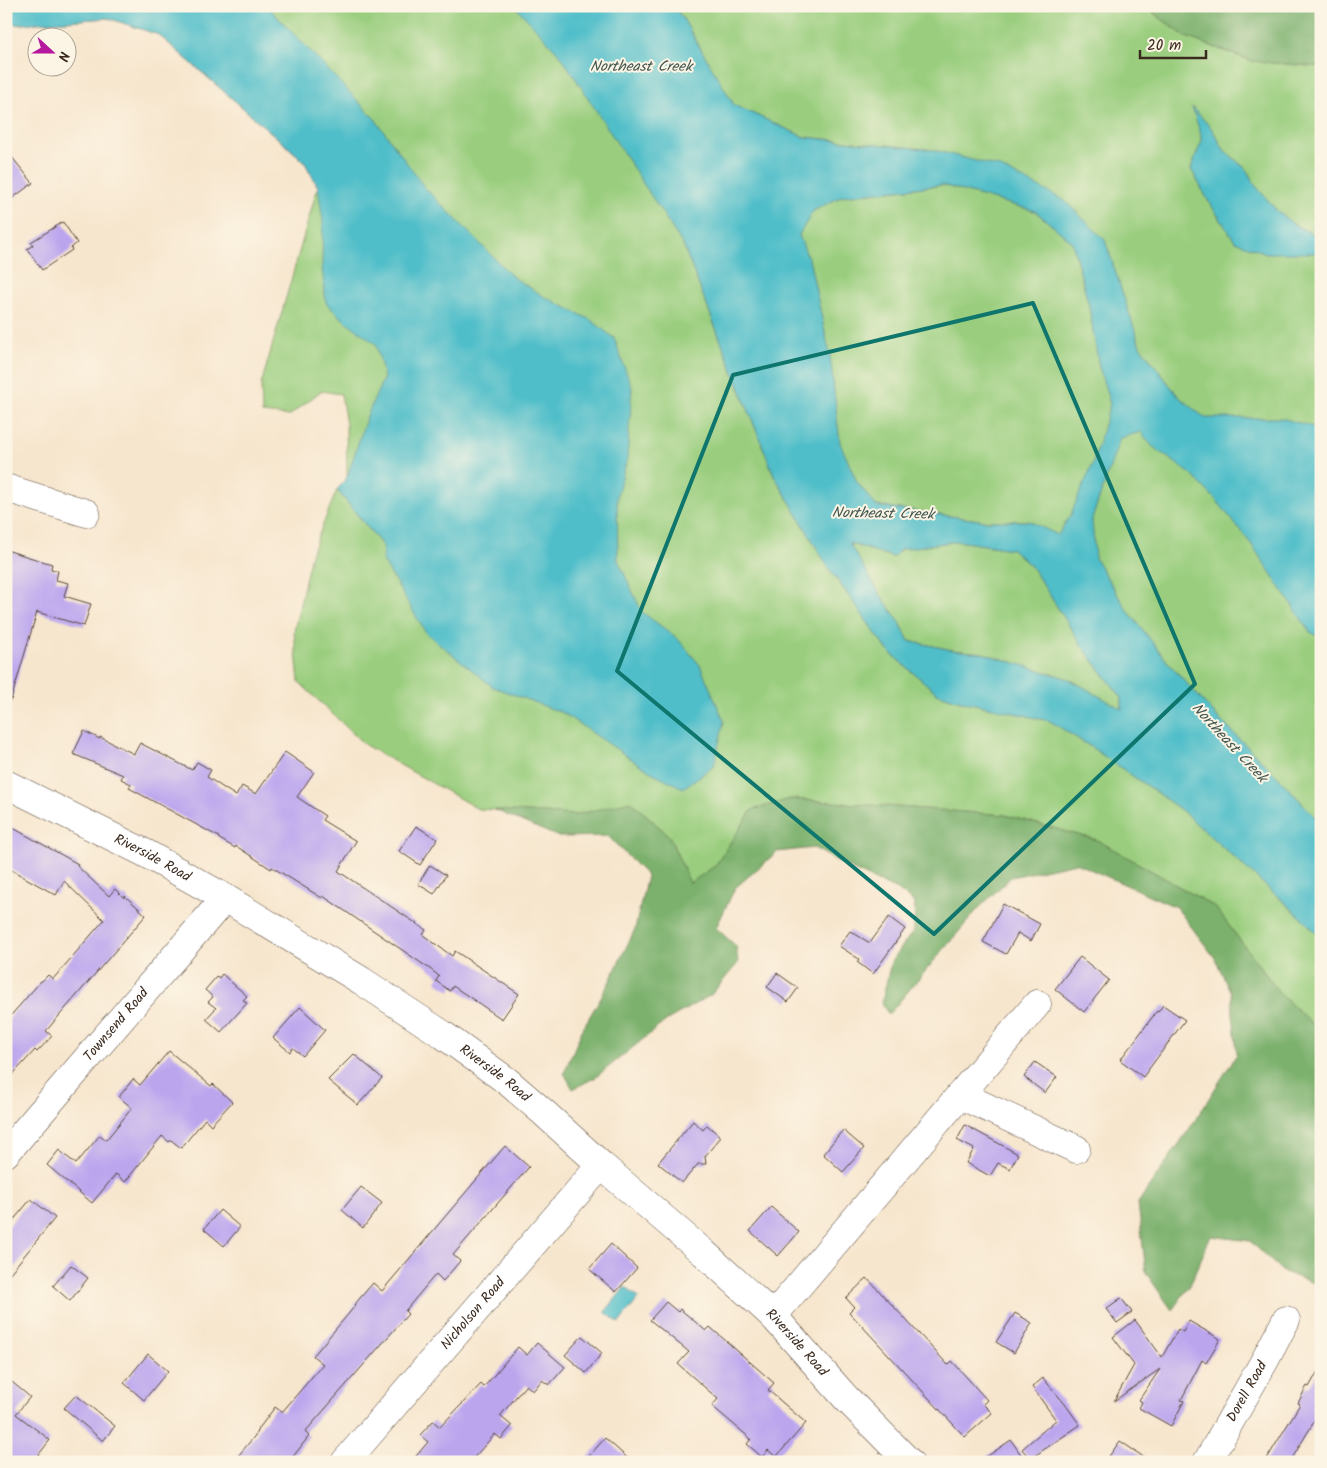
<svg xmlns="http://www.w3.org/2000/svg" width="1327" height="1468" viewBox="0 0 1327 1468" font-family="Kalam,sans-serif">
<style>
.green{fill:#9ace7e;stroke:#6a7c4e;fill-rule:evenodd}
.forest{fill:#7bb16d;stroke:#5b6e46}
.water{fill:#50bec9;stroke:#467474;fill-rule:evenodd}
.building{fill:#bba6ee}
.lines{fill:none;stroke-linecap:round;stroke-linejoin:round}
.minor-casing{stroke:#574638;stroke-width:29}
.minor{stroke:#fff;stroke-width:28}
.marked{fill:none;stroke:#0f766e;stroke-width:4;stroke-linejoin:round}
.labels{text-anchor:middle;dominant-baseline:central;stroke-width:4;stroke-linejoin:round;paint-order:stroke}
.street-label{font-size:14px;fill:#3b2a1e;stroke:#fcf5e5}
.water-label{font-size:15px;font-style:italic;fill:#415651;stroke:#fcf5e5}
</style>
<rect width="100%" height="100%" fill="#fcf5e5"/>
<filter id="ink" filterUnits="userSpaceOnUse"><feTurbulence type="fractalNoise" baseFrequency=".02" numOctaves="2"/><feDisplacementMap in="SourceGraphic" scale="10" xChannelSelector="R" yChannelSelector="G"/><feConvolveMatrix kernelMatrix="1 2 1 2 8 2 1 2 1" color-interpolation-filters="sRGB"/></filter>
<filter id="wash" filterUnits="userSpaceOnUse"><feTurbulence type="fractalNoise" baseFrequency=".0096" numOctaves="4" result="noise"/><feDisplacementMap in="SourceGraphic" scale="20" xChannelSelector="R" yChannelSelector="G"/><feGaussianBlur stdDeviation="1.12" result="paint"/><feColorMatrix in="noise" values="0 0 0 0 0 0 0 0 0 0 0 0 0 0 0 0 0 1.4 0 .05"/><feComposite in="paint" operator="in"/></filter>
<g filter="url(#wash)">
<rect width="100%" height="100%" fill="#f7e6ce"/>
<g class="green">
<path d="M 22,6 L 551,6 L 683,245 L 774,475 L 828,567 L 889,652 L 937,693 L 957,700 L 1050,721 L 1091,747 L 1180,809 L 1304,920 L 1321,938 L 1321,1032 L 1281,995 L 1215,907 L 1097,840 L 1005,815 L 790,799 L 752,810 L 715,866 L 690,883 L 669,836 L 631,801 L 575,815 L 478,809 L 365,745 L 299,682 L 294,631 L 311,554 L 337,490 L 383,546 L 407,537 L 347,477 L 346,425 L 341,394 L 321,391 L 289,416 L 262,413 L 261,385 L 318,186 L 304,161 L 159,35 L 108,18 L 6,25 Z"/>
<path d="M 673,6 L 1144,6 L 1186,37 L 1252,61 L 1321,67 L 1321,823 L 1274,773 L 1220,720 L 1170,665 L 1125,607 L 1095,558 L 1029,521 L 986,521 L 876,506 L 842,491 L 751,166 L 813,211 L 842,196 L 942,185 L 1035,211 L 1072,242 L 1089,306 L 1099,367 L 1205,418 L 1178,396 L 1140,346 L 1104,240 L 934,150 L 804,137 L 734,105 L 682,17 ZM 1193,108 L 1212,129 L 1224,150 L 1246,169 L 1255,185 L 1277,211 L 1293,224 L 1317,236 L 1235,241 L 1209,202 L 1191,169 L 1201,144 L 1201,135 Z"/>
<path d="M 958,541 L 1012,549 L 1031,566 L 1085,650 L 1122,698 L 1122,710 L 1069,679 L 982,653 L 952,650 L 909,641 L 900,623 L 880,594 L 848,543 L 893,557 L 900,549 Z"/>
</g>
<g class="forest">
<path d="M 1144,6 L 1321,6 L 1321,67 L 1252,61 L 1186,37 Z"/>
<path d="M 790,799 L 1005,815 L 1097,840 L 1215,907 L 1281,995 L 1321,1032 L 1321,1212 L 1313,1237 L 1321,1277 L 1321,1286 L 1282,1271 L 1250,1241 L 1211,1236 L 1189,1287 L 1172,1310 L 1146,1273 L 1138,1203 L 1192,1125 L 1237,1054 L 1231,993 L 1215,958 L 1176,907 L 1076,863 L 1011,877 L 978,909 L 888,1015 L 882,1002 L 891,962 L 914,930 L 915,903 L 899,891 L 854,870 L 814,848 L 777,852 L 735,888 L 716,928 L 736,946 L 738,963 L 711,995 L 667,1020 L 596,1077 L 573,1089 L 564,1073 L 583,1028 L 608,985 L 635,929 L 647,876 L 608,836 L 559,837 L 495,810 L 575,815 L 631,801 L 669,836 L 690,883 L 715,866 L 752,810 Z"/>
</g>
<g class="water">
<path d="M 6,6 L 267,6 L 375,119 L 425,188 L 513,277 L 543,296 L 591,320 L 614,338 L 632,388 L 627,459 L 617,495 L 618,560 L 642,612 L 677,638 L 700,665 L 724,721 L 714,766 L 683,788 L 649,771 L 563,713 L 493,687 L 426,633 L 383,561 L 383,546 L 337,490 L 347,477 L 367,416 L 384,377 L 376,344 L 344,320 L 326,303 L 322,267 L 323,222 L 318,187 L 304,161 L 159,35 L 108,18 L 6,25 Z"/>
<path d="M 515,6 L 673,6 L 682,17 L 734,105 L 804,137 L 934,150 L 999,167 L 1064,200 L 1105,240 L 1140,346 L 1178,396 L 1205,418 L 1281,418 L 1321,429 L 1321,638 L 1310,632 L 1252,545 L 1217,501 L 1191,474 L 1152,446 L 1141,432 L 1120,438 L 1092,519 L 1095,558 L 1125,607 L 1170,665 L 1220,720 L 1274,773 L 1321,823 L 1321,938 L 1304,920 L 1180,809 L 1091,747 L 1050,721 L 957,700 L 937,693 L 889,652 L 828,567 L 774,475 L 683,245 L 561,56 ZM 942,185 L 1035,211 L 1072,242 L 1089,306 L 1099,367 L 1110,404 L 1093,463 L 1071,514 L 1058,535 L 1029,521 L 986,521 L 876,506 L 857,482 L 840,443 L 830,355 L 810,263 L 799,235 L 813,211 L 842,196 ZM 958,541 L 1012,549 L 1031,566 L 1085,650 L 1122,698 L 1122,709 L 1069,679 L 982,653 L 952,650 L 909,641 L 900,623 L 880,594 L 849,543 L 893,557 L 901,549 Z"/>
<path d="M 1192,107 L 1212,129 L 1224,150 L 1246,169 L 1255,185 L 1277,211 L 1293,224 L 1317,236 L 1318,253 L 1266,253 L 1235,241 L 1209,202 L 1191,169 L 1201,143 L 1201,135 Z"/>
<path d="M 625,1287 L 639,1298 L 619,1323 L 605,1312 Z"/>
</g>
<g id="blocks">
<g class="building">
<path d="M 6,150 L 33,183 L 6,203 Z"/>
<path d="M 63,222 L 77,243 L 71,248 L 72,250 L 42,270 L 27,249 L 33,245 L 31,242 Z"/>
<path d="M 6,550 L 52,564 L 51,569 L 58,571 L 56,580 L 68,583 L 64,596 L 91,604 L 84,626 L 37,612 L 11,700 L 6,700 Z"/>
<path d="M 84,731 L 100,739 L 100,737 L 134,754 L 140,743 L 192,770 L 197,762 L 211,770 L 207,777 L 236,796 L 242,786 L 256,794 L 285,752 L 314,772 L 297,797 L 325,816 L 322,820 L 356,841 L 338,871 L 426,930 L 423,935 L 452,956 L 455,951 L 519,994 L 502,1019 L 453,986 L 450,991 L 436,981 L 439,976 L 430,969 L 323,896 L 322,898 L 272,867 L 271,869 L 236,846 L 235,848 L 218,838 L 219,837 L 129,788 L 131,784 L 121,779 L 123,775 L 73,754 Z"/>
<path d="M 6,824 L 78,864 L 77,866 L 109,896 L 115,889 L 124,898 L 125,896 L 146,915 L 46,1031 L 52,1036 L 37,1052 L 35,1050 L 6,1082 L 6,1021 L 41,981 L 42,981 L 48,975 L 53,979 L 104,920 L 64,881 L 56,895 L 6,867 Z"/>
<path d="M 416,826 L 437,839 L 420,865 L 399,851 Z"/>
<path d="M 430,865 L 446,875 L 434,894 L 418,884 Z"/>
<path d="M 1003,904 L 1040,924 L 1031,941 L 1018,933 L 1006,954 L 983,942 Z"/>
<path d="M 889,917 L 905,929 L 873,974 L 857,962 L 859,959 L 839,946 L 850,931 L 870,943 Z"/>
<path d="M 1080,957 L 1109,980 L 1084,1012 L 1055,989 Z"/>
<path d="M 777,973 L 798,988 L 788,1002 L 767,987 Z"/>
<path d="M 222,974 L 247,996 L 243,1000 L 247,1003 L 221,1032 L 206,1019 L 216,1008 L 208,1002 L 213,997 L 205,990 L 217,976 L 219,978 Z"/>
<path d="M 1163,1005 L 1185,1020 L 1143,1077 L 1120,1060 L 1157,1011 L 1158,1012 Z"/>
<path d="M 300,1007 L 325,1030 L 303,1056 L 293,1048 L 290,1052 L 273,1038 Z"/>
<path d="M 169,1051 L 211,1086 L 213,1084 L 232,1102 L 211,1125 L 205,1119 L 181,1148 L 171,1140 L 169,1142 L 162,1136 L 125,1182 L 116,1174 L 92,1203 L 47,1165 L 59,1150 L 76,1164 L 100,1135 L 106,1140 L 132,1108 L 119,1097 L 133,1079 L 140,1085 Z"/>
<path d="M 354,1054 L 382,1078 L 358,1105 L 328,1080 Z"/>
<path d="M 1035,1062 L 1057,1077 L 1045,1093 L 1024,1077 Z"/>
<path d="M 693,1121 L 703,1130 L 707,1125 L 721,1137 L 705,1156 L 706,1164 L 698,1164 L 682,1183 L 658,1163 Z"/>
<path d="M 965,1125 L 1018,1154 L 1010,1169 L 998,1163 L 990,1176 L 966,1163 L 974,1149 L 957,1140 Z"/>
<path d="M 843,1130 L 864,1148 L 843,1172 L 823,1154 Z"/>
<path d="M 505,1146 L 529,1167 L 453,1255 L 460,1261 L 443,1281 L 436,1274 L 405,1311 L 408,1314 L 305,1432 L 309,1436 L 289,1462 L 233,1462 L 258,1432 L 257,1431 L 275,1407 L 282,1412 L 323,1364 L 313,1356 L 355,1306 L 354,1305 L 373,1283 L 382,1291 Z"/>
<path d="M 361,1187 L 382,1203 L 363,1228 L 342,1210 Z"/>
<path d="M 31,1199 L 55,1218 L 6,1278 L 6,1229 Z"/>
<path d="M 771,1207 L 799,1232 L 778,1256 L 750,1231 Z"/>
<path d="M 220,1210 L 240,1227 L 224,1246 L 204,1229 Z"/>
<path d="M 611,1244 L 637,1268 L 616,1292 L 589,1269 Z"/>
<path d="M 71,1265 L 88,1278 L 70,1301 L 53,1286 Z"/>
<path d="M 867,1278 L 948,1365 L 952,1361 L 987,1400 L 983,1404 L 992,1413 L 965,1437 L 849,1312 L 854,1307 L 846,1298 Z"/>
<path d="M 1121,1298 L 1132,1312 L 1117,1323 L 1106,1309 Z"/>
<path d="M 666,1302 L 678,1312 L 680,1309 L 706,1331 L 710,1327 L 774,1383 L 768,1390 L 806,1423 L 776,1457 L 768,1450 L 762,1457 L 747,1444 L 751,1439 L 712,1406 L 718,1399 L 678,1364 L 689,1352 L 650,1320 Z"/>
<path d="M 1015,1313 L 1032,1323 L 1014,1353 L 996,1342 Z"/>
<path d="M 1135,1320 L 1162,1357 L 1178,1329 L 1183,1332 L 1189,1321 L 1220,1339 L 1206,1363 L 1202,1360 L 1181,1400 L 1184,1401 L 1171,1426 L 1139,1408 L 1142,1402 L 1139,1400 L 1160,1369 L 1114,1401 L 1134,1365 L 1113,1337 Z"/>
<path d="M 582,1336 L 602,1353 L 586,1373 L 565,1355 Z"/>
<path d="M 537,1343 L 565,1367 L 549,1385 L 542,1380 L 533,1391 L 526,1385 L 500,1416 L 512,1426 L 501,1439 L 495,1434 L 470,1462 L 411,1462 L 428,1442 L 420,1435 L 433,1421 L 440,1427 L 481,1384 L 484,1387 L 518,1347 L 527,1355 Z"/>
<path d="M 148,1354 L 168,1371 L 144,1400 L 124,1383 Z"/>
<path d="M 1321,1366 L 1321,1410 L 1290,1462 L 1265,1462 L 1300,1404 L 1298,1403 L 1307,1386 L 1309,1387 Z"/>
<path d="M 6,1377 L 30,1397 L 16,1414 L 50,1440 L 33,1462 L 6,1462 Z"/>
<path d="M 1043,1378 L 1065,1404 L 1080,1425 L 1030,1459 L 1022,1449 L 1056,1420 L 1032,1387 Z"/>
<path d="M 76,1395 L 115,1426 L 103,1441 L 64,1408 Z"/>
<path d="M 605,1438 L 632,1462 L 584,1462 Z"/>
<path d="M 1011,1440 L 1026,1462 L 979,1462 Z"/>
<path d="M 1120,1441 L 1151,1462 L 1105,1462 Z"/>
</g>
</g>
</g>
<g filter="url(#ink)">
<use href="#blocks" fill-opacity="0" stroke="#574638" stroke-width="1"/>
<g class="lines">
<g class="minor-casing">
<g id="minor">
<path d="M 6,488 L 86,513"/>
<path id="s1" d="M 6,784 L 145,853 L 225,898 L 362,981 L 442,1034 L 507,1081 L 543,1112 L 601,1165 L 704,1253 L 773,1316 L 846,1398 L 909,1462"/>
<path d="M 960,1095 L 1076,1149"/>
<path id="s2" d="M 6,1153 L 225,898"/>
<path d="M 773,1316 L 1037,1004"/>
<path id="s3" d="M 345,1462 L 601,1165"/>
<path id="s4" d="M 1207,1462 L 1265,1360 L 1286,1320"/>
</g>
</g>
<use href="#minor" class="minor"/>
</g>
</g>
<path class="marked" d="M 1033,303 L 1195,684 L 934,934 L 617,671 L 733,375 Z"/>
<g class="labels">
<g class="street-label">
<text stroke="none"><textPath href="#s1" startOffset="164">Riverside Road</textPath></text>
<text stroke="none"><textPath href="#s2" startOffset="169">Townsend Road</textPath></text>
<text stroke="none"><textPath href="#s1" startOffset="569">Riverside Road</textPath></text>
<text stroke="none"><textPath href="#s3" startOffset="196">Nicholson Road</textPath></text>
<text stroke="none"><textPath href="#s1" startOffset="974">Riverside Road</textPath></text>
<text stroke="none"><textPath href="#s4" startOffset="81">Dorell Road</textPath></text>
</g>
<g class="water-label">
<text x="641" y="67">Northeast Creek</text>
<text transform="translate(883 514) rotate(1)">Northeast Creek</text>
<text transform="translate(1229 743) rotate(47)">Northeast Creek</text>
</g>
</g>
<rect width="1327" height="1468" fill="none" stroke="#fcf5e5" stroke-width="25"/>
<g transform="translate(52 52) rotate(111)"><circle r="24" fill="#fcf5e5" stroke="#afa495"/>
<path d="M0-4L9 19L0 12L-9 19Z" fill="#b5179e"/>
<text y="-8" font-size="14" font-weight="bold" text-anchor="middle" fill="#3b2a1e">N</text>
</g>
<path d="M1140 50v8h66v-8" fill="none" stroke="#3b2a1e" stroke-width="2.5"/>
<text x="1147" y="50" font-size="15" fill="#3b2a1e" stroke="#fcf5e5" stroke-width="4" paint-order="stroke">20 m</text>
</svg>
